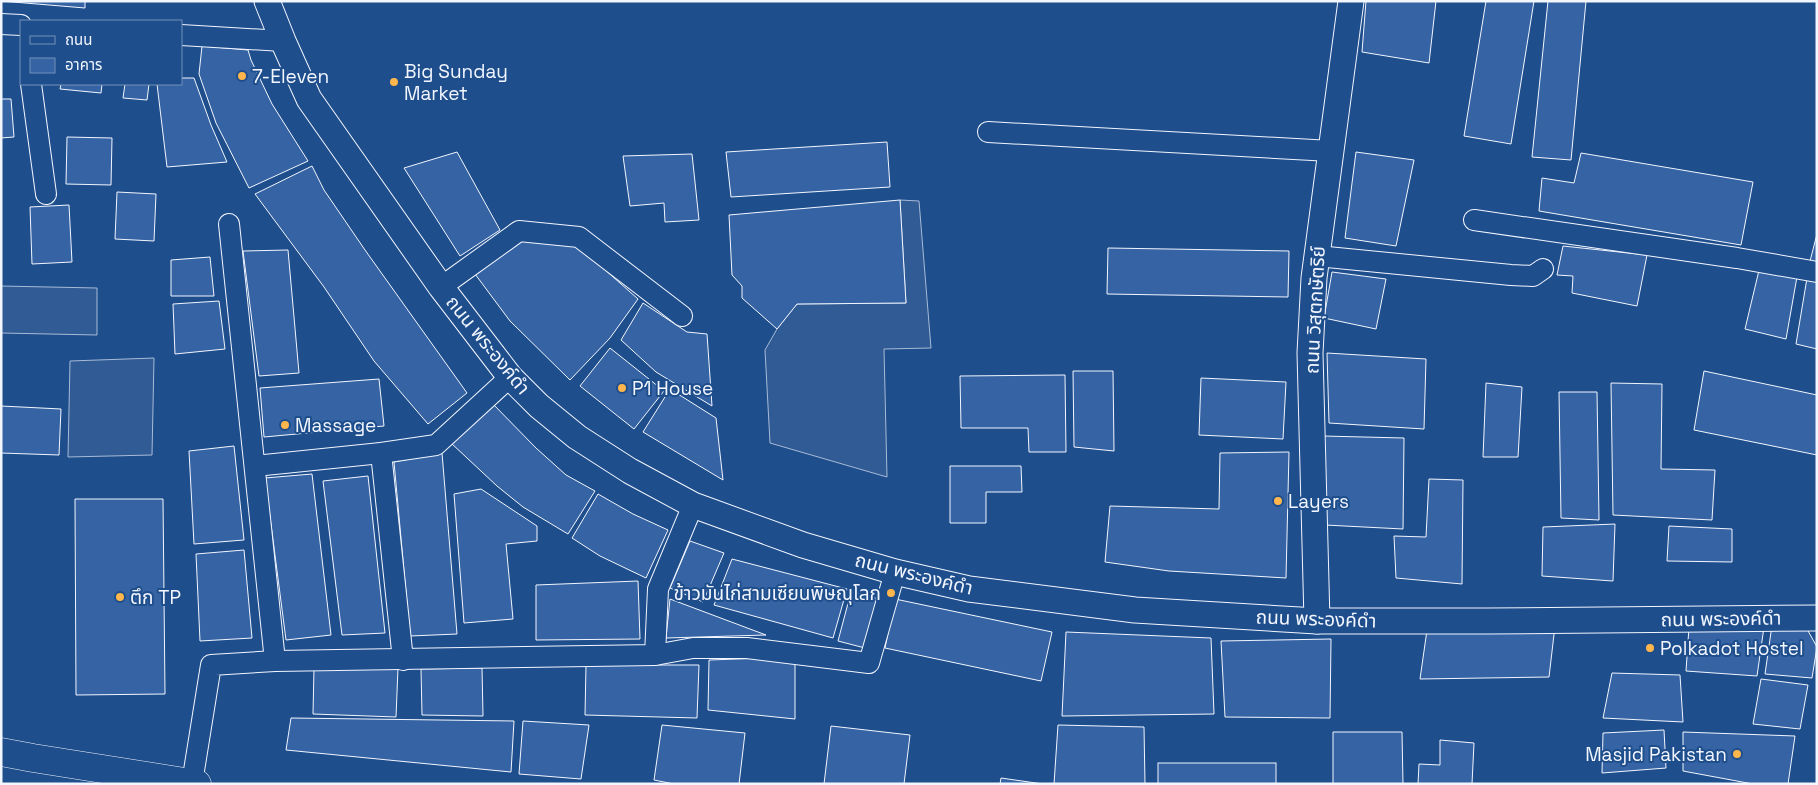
<svg xmlns="http://www.w3.org/2000/svg" width="1818" height="785" viewBox="0 0 1818 785" font-family="'Space Grotesk','Noto Sans Thai',sans-serif">
<style>
.parking{fill:#305b95;stroke:#a8bbd7}
.building{fill:#3563a3;stroke:#f2f6ff}
.lines{fill:none;stroke-linecap:round;stroke-linejoin:round}
.minor-casing{stroke:#f2f6ff;stroke-width:22}
.tertiary-casing{stroke:#f2f6ff;stroke-width:27}
.primary-casing{stroke:#f2f6ff;stroke-width:29}
.minor{stroke:#1f4e8c;stroke-width:20}
.tertiary{stroke:#1f4e8c;stroke-width:25}
.primary{stroke:#1f4e8c;stroke-width:28}
.poi-dot{fill:#ffb74d;stroke:#1f4e8c;stroke-width:2}
.labels{text-anchor:middle;dominant-baseline:central;stroke-width:4;stroke-linejoin:round;paint-order:stroke}
.poi-label{font-size:19px;fill:#f2f6ff;stroke:#1f4e8c;text-anchor:start}
.street-label{font-size:19px;fill:#f2f6ff;stroke:#1f4e8c}
</style>
<rect width="100%" height="100%" fill="#1f4e8c"/>
<g class="parking">
<path d="M 900,200 L 919,201 L 931,348 L 884,349 L 887,477 L 770,443 L 765,350 L 777,329 L 797,304 L 906,303 Z"/>
<path d="M 1,286 L 97,288 L 97,335 L 1,333 Z"/>
<path d="M 154,358 L 152,455 L 68,457 L 70,361 Z"/>
</g>
<g class="building">
<path d="M 1,1 L 85,1 L 85,8 Z"/>
<path d="M 1366,1 L 1436,1 L 1429,63 L 1362,52 Z"/>
<path d="M 1486,1 L 1534,1 L 1511,144 L 1464,136 Z"/>
<path d="M 1548,1 L 1586,1 L 1571,160 L 1532,157 Z"/>
<path d="M 202,46 L 248,50 L 251,60 L 272,104 L 308,161 L 249,188 L 216,123 L 199,74 Z"/>
<path d="M 181,78 L 194,78 L 211,125 L 227,162 L 167,167 L 157,84 L 181,84 Z"/>
<path d="M 61,84 L 102,84 L 101,93 L 60,89 Z"/>
<path d="M 125,84 L 149,84 L 147,100 L 123,98 Z"/>
<path d="M 1,99 L 11,99 L 14,137 L 1,138 Z"/>
<path d="M 67,137 L 112,138 L 111,185 L 66,184 Z"/>
<path d="M 887,142 L 890,187 L 731,197 L 726,152 Z"/>
<path d="M 457,152 L 500,230 L 460,256 L 404,168 Z"/>
<path d="M 1356,152 L 1414,160 L 1396,246 L 1345,238 Z"/>
<path d="M 1581,153 L 1753,182 L 1741,245 L 1539,211 L 1542,178 L 1574,183 Z"/>
<path d="M 692,154 L 699,220 L 665,222 L 664,203 L 630,206 L 623,156 Z"/>
<path d="M 312,166 L 324,190 L 365,250 L 467,393 L 428,424 L 374,361 L 324,287 L 255,194 Z"/>
<path d="M 117,192 L 156,194 L 154,241 L 115,239 Z"/>
<path d="M 900,200 L 906,303 L 797,304 L 777,329 L 742,298 L 742,286 L 732,275 L 729,215 Z"/>
<path d="M 69,205 L 72,262 L 32,264 L 30,207 Z"/>
<path d="M 1817,234 L 1817,266 L 1809,265 Z"/>
<path d="M 517,239 L 577,245 L 638,299 L 610,338 L 570,380 L 510,321 L 475,274 Z"/>
<path d="M 1563,246 L 1647,255 L 1637,306 L 1572,293 L 1573,276 L 1557,275 Z"/>
<path d="M 1108,248 L 1289,251 L 1288,297 L 1107,294 Z"/>
<path d="M 288,250 L 299,373 L 259,376 L 243,251 Z"/>
<path d="M 210,257 L 214,296 L 171,296 L 171,260 Z"/>
<path d="M 1761,262 L 1798,271 L 1786,339 L 1745,329 Z"/>
<path d="M 1332,272 L 1386,279 L 1376,329 L 1324,318 Z"/>
<path d="M 1808,272 L 1817,274 L 1817,349 L 1796,344 Z"/>
<path d="M 219,301 L 225,349 L 175,354 L 173,304 Z"/>
<path d="M 643,303 L 687,332 L 707,334 L 712,406 L 656,372 L 621,340 Z"/>
<path d="M 610,348 L 664,391 L 634,429 L 580,386 Z"/>
<path d="M 1327,353 L 1426,359 L 1424,429 L 1329,423 Z"/>
<path d="M 1073,371 L 1113,371 L 1114,451 L 1074,447 Z"/>
<path d="M 1704,371 L 1817,395 L 1817,455 L 1694,430 Z"/>
<path d="M 1065,375 L 1066,452 L 1029,452 L 1028,428 L 961,428 L 960,376 Z"/>
<path d="M 1201,378 L 1286,382 L 1283,439 L 1199,435 Z"/>
<path d="M 379,379 L 384,426 L 264,437 L 260,388 Z"/>
<path d="M 1486,383 L 1522,387 L 1518,457 L 1483,457 Z"/>
<path d="M 1611,383 L 1662,384 L 1661,469 L 1715,470 L 1712,520 L 1613,515 Z"/>
<path d="M 670,389 L 716,418 L 723,480 L 643,432 Z"/>
<path d="M 1559,392 L 1597,392 L 1599,520 L 1561,518 Z"/>
<path d="M 491,402 L 536,448 L 566,475 L 595,491 L 568,534 L 523,507 L 497,486 L 451,443 Z"/>
<path d="M 1,406 L 61,409 L 59,455 L 1,453 Z"/>
<path d="M 1323,436 L 1404,438 L 1403,529 L 1325,525 Z"/>
<path d="M 234,446 L 244,540 L 194,544 L 189,451 Z"/>
<path d="M 1289,452 L 1286,578 L 1169,571 L 1105,562 L 1110,506 L 1219,509 L 1220,453 Z"/>
<path d="M 442,453 L 457,634 L 410,636 L 394,462 Z"/>
<path d="M 950,466 L 1021,466 L 1022,492 L 986,492 L 986,523 L 950,523 Z"/>
<path d="M 312,474 L 331,635 L 286,640 L 265,478 Z"/>
<path d="M 368,476 L 385,633 L 342,635 L 323,481 Z"/>
<path d="M 1429,479 L 1463,480 L 1462,584 L 1396,578 L 1394,536 L 1426,537 Z"/>
<path d="M 481,489 L 537,526 L 537,541 L 506,544 L 513,619 L 464,623 L 454,494 Z"/>
<path d="M 598,494 L 633,514 L 668,530 L 646,578 L 600,556 L 572,538 Z"/>
<path d="M 75,499 L 163,499 L 165,694 L 76,695 Z"/>
<path d="M 1615,524 L 1613,581 L 1542,576 L 1543,527 Z"/>
<path d="M 1669,526 L 1732,529 L 1732,562 L 1667,561 Z"/>
<path d="M 690,541 L 724,553 L 703,602 L 670,588 Z"/>
<path d="M 244,550 L 252,638 L 200,641 L 196,554 Z"/>
<path d="M 732,559 L 847,589 L 833,638 L 714,605 Z"/>
<path d="M 638,581 L 640,639 L 536,640 L 536,585 Z"/>
<path d="M 851,592 L 879,599 L 865,648 L 838,641 Z"/>
<path d="M 670,599 L 766,635 L 666,638 Z"/>
<path d="M 895,599 L 1052,632 L 1041,681 L 885,648 Z"/>
<path d="M 1555,626 L 1549,677 L 1420,679 L 1427,630 Z"/>
<path d="M 1689,627 L 1764,627 L 1757,676 L 1686,671 Z"/>
<path d="M 1773,627 L 1807,629 L 1817,647 L 1812,678 L 1765,674 L 1771,632 Z"/>
<path d="M 1066,632 L 1211,638 L 1214,714 L 1062,716 Z"/>
<path d="M 1331,639 L 1330,718 L 1225,717 L 1221,641 Z"/>
<path d="M 795,657 L 795,719 L 708,710 L 709,660 Z"/>
<path d="M 586,665 L 699,665 L 697,718 L 585,715 Z"/>
<path d="M 314,668 L 398,668 L 396,717 L 313,714 Z"/>
<path d="M 482,668 L 483,716 L 422,715 L 421,669 Z"/>
<path d="M 1612,673 L 1680,675 L 1683,722 L 1603,718 Z"/>
<path d="M 1761,679 L 1808,685 L 1800,729 L 1753,724 Z"/>
<path d="M 291,718 L 514,721 L 511,772 L 286,750 Z"/>
<path d="M 523,721 L 589,725 L 581,779 L 519,774 Z"/>
<path d="M 662,725 L 745,733 L 739,784 L 674,784 L 654,780 Z"/>
<path d="M 1058,725 L 1144,727 L 1145,784 L 1054,784 Z"/>
<path d="M 831,726 L 910,735 L 904,784 L 824,784 Z"/>
<path d="M 1664,730 L 1666,768 L 1602,773 L 1603,733 Z"/>
<path d="M 1333,732 L 1402,732 L 1403,784 L 1333,784 Z"/>
<path d="M 1683,732 L 1795,736 L 1788,784 L 1753,784 L 1683,771 Z"/>
<path d="M 1440,740 L 1474,743 L 1472,784 L 1418,784 L 1419,764 L 1440,765 Z"/>
<rect x="1158" y="763" width="118" height="21"/>
<path d="M 1001,778 L 1043,784 L 1000,784 Z"/>
</g>
<g class="lines">
<g class="minor-casing">
<g id="minor">
<path d="M 1,24 L 21,25"/>
<path d="M 181,35 L 283,41"/>
<path d="M 31,84 L 46,194"/>
<path d="M 988,132 L 1331,151"/>
<path d="M 1474,220 L 1737,258 L 1817,272"/>
<path d="M 229,224 L 275,661"/>
<path d="M 1317,256 L 1511,275 L 1533,276 L 1543,269"/>
<path d="M 441,287 L 519,231 L 579,237 L 682,316"/>
<path d="M 381,453 L 403,660"/>
<path d="M 255,466 L 381,453 L 436,445 L 510,377"/>
<path d="M 655,655 L 693,648 L 747,648 L 869,663 L 895,572"/>
<path d="M 192,783 L 211,665 L 275,661 L 655,655 L 658,589 L 693,505"/>
</g>
</g>
<g class="tertiary-casing">
<g id="tertiary">
<path d="M 267,1 L 283,41 L 309,99 L 441,287 L 510,377 L 539,406 L 577,437 L 630,471 L 693,505 L 803,545 L 895,572 L 969,589 L 1135,610 L 1317,621 L 1487,621 L 1817,618"/>
<path d="M 1317,621 L 1310,353 L 1314,278 L 1351,1"/>
</g>
</g>
<g class="primary-casing">
<path id="primary" d="M 1,752 L 33,758 L 197,784"/>
</g>
<use href="#minor" class="minor"/>
<use href="#tertiary" class="tertiary"/>
<use href="#primary" class="primary"/>
</g>
<g class="poi-dot">
<circle cx="242" cy="76" r="5"/>
<circle cx="394" cy="82" r="5"/>
<circle cx="622" cy="388" r="5"/>
<circle cx="285" cy="425" r="5"/>
<circle cx="1278" cy="501" r="5"/>
<circle cx="891" cy="593" r="5"/>
<circle cx="120" cy="597" r="5"/>
<circle cx="1650" cy="648" r="5"/>
<circle cx="1737" cy="754" r="5"/>
</g>
<g class="labels">
<g class="poi-label">
<text x="404" y="71">Big Sunday<tspan x="404" dy="22">Market</tspan></text>
<text x="252" y="76">7-Eleven</text>
<text x="632" y="388">P1 House</text>
<text x="295" y="425">Massage</text>
<text x="1288" y="501">Layers</text>
<text x="881" y="593" text-anchor="end">ข้าวมันไก่สามเซียนพิษณุโลก</text>
<text x="130" y="597">ตึก TP</text>
<text x="1660" y="648">Polkadot Hostel</text>
<text x="1727" y="754" text-anchor="end">Masjid Pakistan</text>
</g>
<g class="street-label">
<text transform="translate(1315 310) rotate(-87)">ถนน วิสุตกษัตริย์</text>
<text transform="translate(488 345) rotate(51)">ถนน พระองค์ดำ</text>
<text transform="translate(914 574) rotate(14)">ถนน พระองค์ดำ</text>
<text transform="translate(1316 619) rotate(2)">ถนน พระองค์ดำ</text>
<text transform="translate(1721 619) rotate(-1)">ถนน พระองค์ดำ</text>
</g>
</g>
<rect width="1818" height="785" fill="none" stroke="#f2f6ff" stroke-width="5"/>
<rect x="20" y="20" width="162" height="65" fill="#1f4e8c" stroke="#7391ba"/>
<rect x="30" y="36" width="25" height="8" fill="#1f4e8c" stroke="#7391ba"/>
<text x="65" y="45" font-size="15" fill="#f2f6ff">ถนน</text>
<rect x="30" y="58" width="25" height="15" fill="#3563a3" stroke="#7391ba"/>
<text x="65" y="70" font-size="15" fill="#f2f6ff">อาคาร</text>
</svg>
